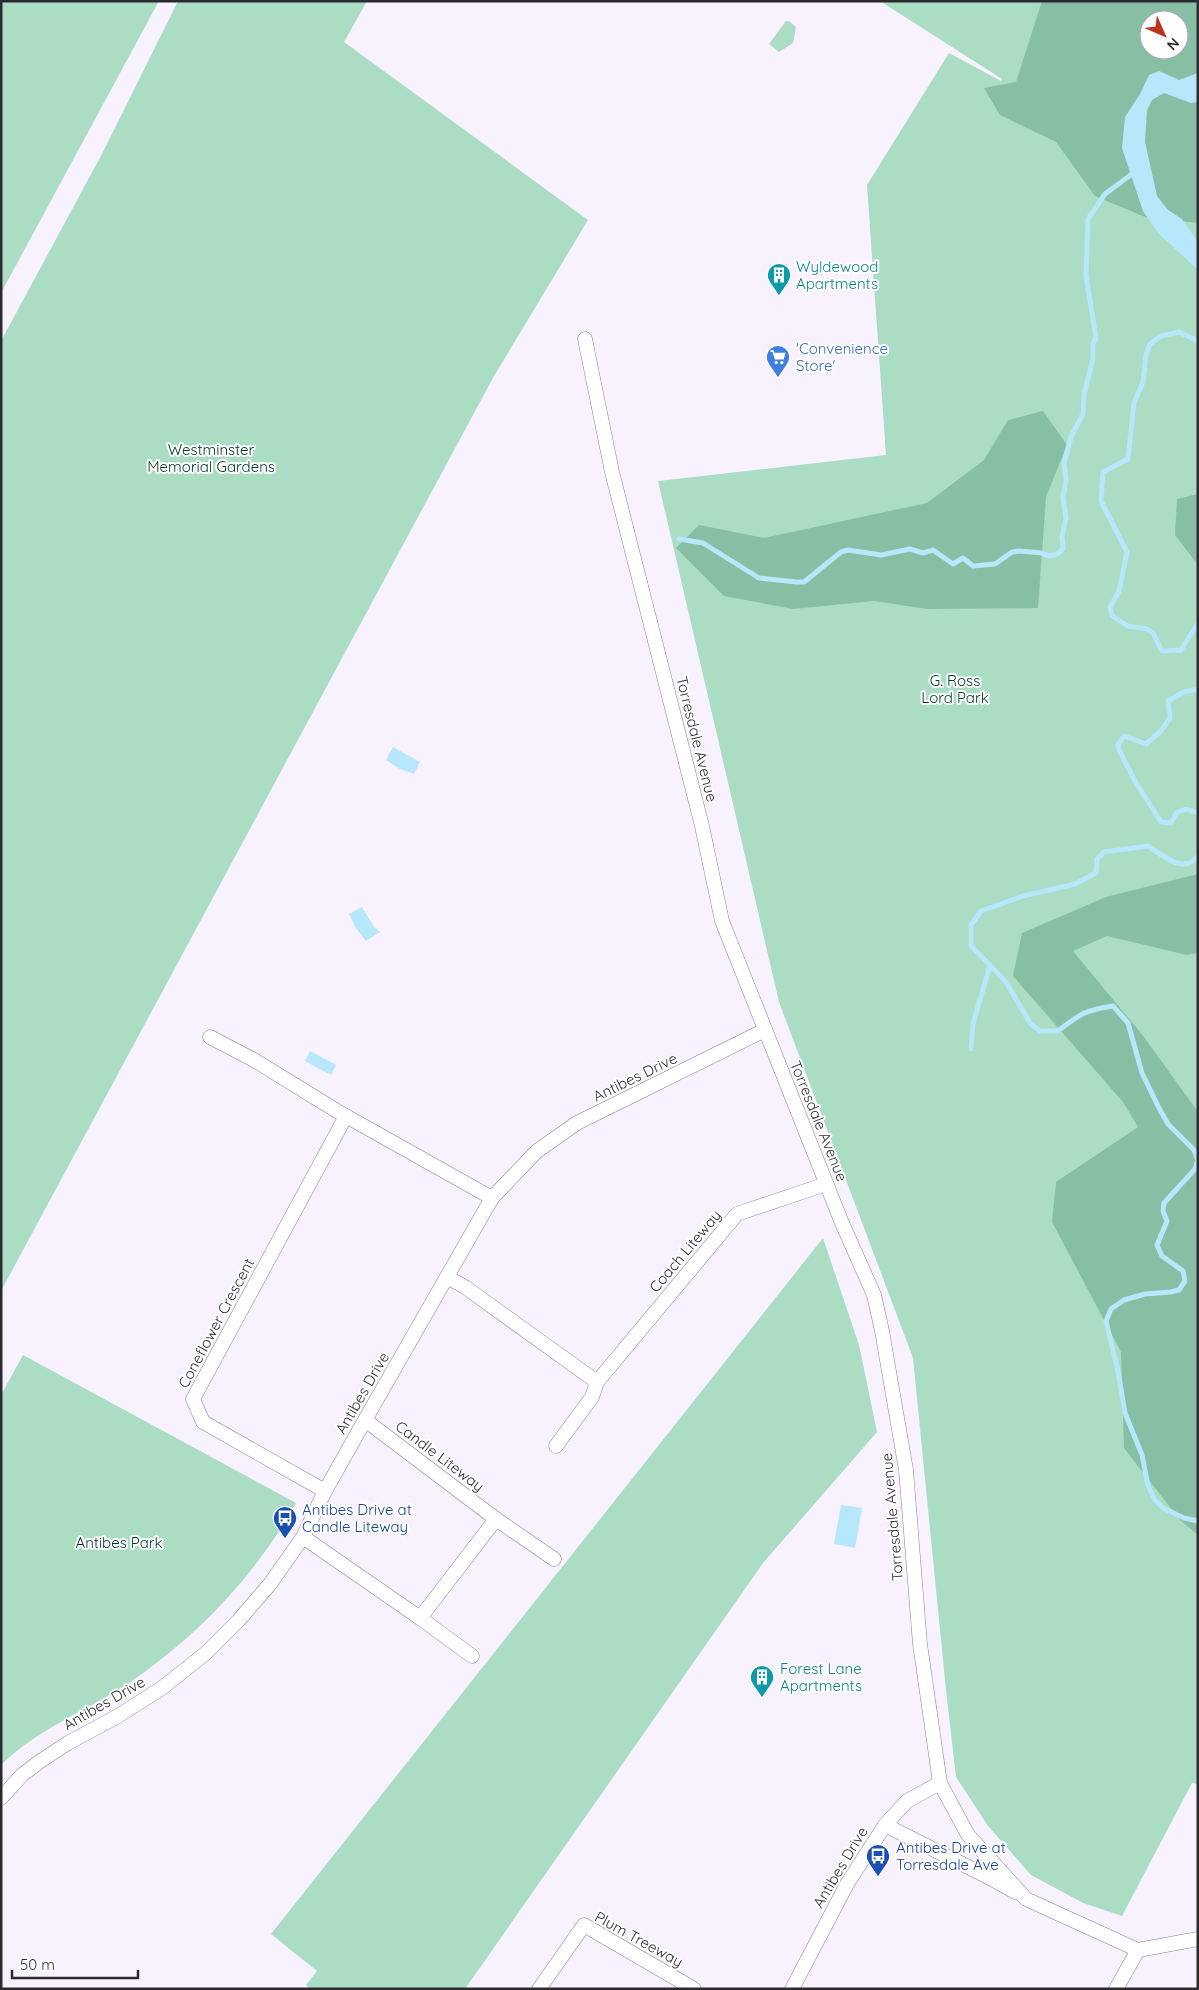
<svg xmlns="http://www.w3.org/2000/svg" width="1199" height="1990" viewBox="0 0 1199 1990" font-family="Quicksand,sans-serif">
<style>
.green{fill:#abdcc4;fill-rule:evenodd}
.forest{fill:#87bfa5;fill-rule:evenodd}
.water{fill:#b7e7fa}
.lines{fill:none;stroke-linecap:round;stroke-linejoin:round}
.stream{stroke:#b7e7fa;stroke-width:5}
.street-casing{stroke:#88818e;stroke-width:15}
.street{stroke:#fff;stroke-width:14}
.labels{text-anchor:middle;dominant-baseline:central;stroke-width:4;stroke-linejoin:round;paint-order:stroke}
.culture-label{font-size:15px;fill:#0d838f;stroke:#fff;text-anchor:start}
.shop-label{font-size:15px;fill:#366cbe;stroke:#fff;text-anchor:start}
.park-label{font-size:15px;fill:#013322;stroke:#fff}
.street-label{font-size:15px;fill:#2d2a2f;stroke:#fff}
.transit-label{font-size:15px;fill:#164399;stroke:#fff;text-anchor:start}
</style>
<rect width="100%" height="100%" fill="#f8f2fe"/>
<g class="green">
<path d="M 1,1 L 159,1 L 1,293 Z"/>
<path d="M 178,1 L 367,1 L 344,42 L 588,220 L 494,376 L 1,1291 L 1,341 L 103,152 Z"/>
<path d="M 880,1 L 1198,1 L 1198,1784 L 1192,1783 L 1122,1916 L 1083,1903 L 1031,1875 L 988,1826 L 956,1777 L 946,1690 L 913,1358 L 779,1002 L 658,481 L 886,455 L 867,185 L 949,53 L 1001,81 L 1002,79 ZM 1149,20 L 1179,20 L 1179,50 L 1149,50 Z"/>
<path d="M 786,21 L 789,21 L 796,27 L 793,43 L 779,52 L 769,44 Z"/>
<path d="M 823,1238 L 859,1345 L 877,1432 L 763,1563 L 465,1989 L 311,1989 L 306,1985 L 317,1971 L 271,1934 Z"/>
<path d="M 23,1355 L 296,1503 C 255,1576 198,1636 129,1683 C 87,1711 37,1729 1,1765 L 1,1395 Z"/>
</g>
<g class="forest">
<path d="M 1042,1 L 1198,1 L 1198,223 L 1145,217 L 1095,196 L 1056,142 L 1000,115 L 984,88 L 1016,82 ZM 1149,20 L 1179,20 L 1179,50 L 1149,50 Z"/>
<path d="M 1043,411 L 1067,445 L 1046,497 L 1038,608 L 927,609 L 874,601 L 793,609 L 724,596 L 676,548 L 699,525 L 764,538 L 927,503 L 984,460 L 1008,420 Z"/>
<path d="M 1198,494 L 1198,565 L 1175,535 L 1177,499 Z"/>
<path d="M 1198,874 L 1198,953 L 1187,955 L 1107,936 L 1073,951 L 1144,1037 L 1198,1112 L 1198,1535 L 1180,1520 L 1124,1448 L 1121,1352 L 1052,1222 L 1056,1182 L 1138,1127 L 1123,1102 L 1013,976 L 1022,933 L 1106,897 Z"/>
</g>
<g class="water">
<path d="M 1159,71 L 1179,80 L 1198,73 L 1198,102 L 1191,103 L 1164,93 L 1152,100 L 1147,110 L 1145,142 L 1157,196 L 1168,210 L 1182,219 L 1198,242 L 1198,270 L 1158,233 L 1143,211 L 1122,148 L 1125,117 L 1140,94 L 1149,75 Z"/>
<path d="M 393,747 L 420,762 L 414,774 L 400,769 L 386,760 Z"/>
<path d="M 362,907 L 374,927 L 380,932 L 366,941 L 356,928 L 349,914 Z"/>
<path d="M 310,1051 L 336,1065 L 331,1075 L 305,1061 Z"/>
<path d="M 841,1505 L 862,1508 L 855,1548 L 834,1544 Z"/>
</g>
<g class="lines">
<g class="stream">
<path d="M 1198,341 L 1179,332 L 1161,336 L 1150,344 L 1146,354 L 1143,382 L 1134,403 L 1128,459 L 1103,472 L 1101,501 L 1127,552 L 1119,591 L 1110,607 L 1112,616 L 1128,626 L 1147,629 L 1153,633 L 1162,651 L 1181,650 L 1198,623"/>
<path d="M 679,539 L 703,543 L 759,578 L 796,582 L 804,582 L 841,552 L 848,550 L 881,555 L 910,549 L 923,553 L 933,550 L 953,564 L 963,558 L 973,566 L 995,564 L 1012,552 L 1019,551 L 1042,553 L 1049,556 L 1057,554 L 1063,549 L 1062,537 L 1066,518 L 1063,498 L 1066,480 L 1064,463 L 1071,437 L 1083,414 L 1084,394 L 1093,359 L 1093,343 L 1096,338 L 1086,276 L 1088,219 L 1105,194 L 1136,171"/>
<path d="M 1198,689 L 1184,692 L 1168,701 L 1170,718 L 1161,731 L 1146,744 L 1124,736 L 1118,745 L 1119,750 L 1135,781 L 1161,822 L 1171,823 L 1176,813 L 1186,809 L 1198,813"/>
<path d="M 1198,855 C 1185,876 1162,855 1148,846 L 1104,852 L 1097,859 L 1096,873 L 1075,884 L 1023,896 L 981,911 L 971,925 L 971,946 L 1006,982 L 1030,1023 L 1040,1031 L 1058,1031 C 1080,1014 1085,1010 1113,1006 L 1128,1023 L 1142,1073 L 1159,1108 L 1168,1124 L 1194,1150 L 1198,1160 L 1195,1169 L 1164,1203 L 1163,1211 L 1167,1221 L 1157,1245 L 1162,1256 L 1183,1271 L 1185,1281 L 1179,1290 L 1171,1292 L 1145,1294 L 1124,1300 L 1111,1309 L 1106,1321 L 1118,1371 L 1125,1413 L 1142,1455 L 1148,1486 L 1155,1500 L 1163,1508 L 1184,1518 L 1198,1521"/>
<path d="M 971,1049 L 973,1024 L 990,965"/>
</g>
<g class="street-casing">
<g id="street">
<path d="M 585,339 L 612,472 L 702,826 L 722,921 L 842,1223 L 874,1295 L 882,1331 L 906,1470 L 920,1644 L 940,1783 L 968,1835 L 1026,1899 L 1138,1950 L 1198,1939"/>
<path d="M 210,1037 L 254,1060 L 337,1111 L 492,1198"/>
<path d="M 447,1277 L 465,1287 L 597,1382 L 737,1214 L 826,1184"/>
<path d="M 556,1446 L 592,1397 L 597,1382"/>
<path d="M 325,1491 L 203,1422 L 193,1399 L 346,1116"/>
<path d="M 496,1519 L 554,1559"/>
<path d="M 303,1537 L 420,1618 L 496,1519 L 365,1420"/>
<path d="M 420,1618 L 472,1656"/>
<path d="M 1,1798 L 22,1775 L 39,1762 L 68,1743 L 118,1716 L 162,1688 L 206,1653 L 239,1620 L 270,1584 L 303,1537 L 325,1491 L 365,1420 L 492,1198 L 537,1151 L 577,1123 L 765,1030"/>
<path d="M 885,1825 L 990,1878 L 1015,1892"/>
<path d="M 539,1989 L 584,1925 L 694,1989"/>
<path d="M 792,1989 L 847,1884 L 885,1825 L 907,1801 L 940,1783"/>
<path d="M 1116,1989 L 1138,1950"/>
</g>
</g>
<use href="#street" class="street"/>
</g>
<defs>
<g id="building-pin" transform="scale(1.25)"><path d="M0 17L-7.5 6A9.5 9.5 0 1 1 7.5 6Z" fill="#0f9aa8" stroke="#fff"/><path d="M-4-6H4V6H1V3H-1V6H-4ZM-2.5-4.3h1.7v1.8h-1.7ZM.8-4.3h1.7v1.8H.8ZM-2.5-1h1.7V.8h-1.7ZM.8-1h1.7V.8H.8Z" fill="#fff"/></g>
<g id="supermarket-pin" transform="scale(1.25)"><path d="M0 17L-7.5 6A9.5 9.5 0 1 1 7.5 6Z" fill="#3f7fe0" stroke="#fff"/><path d="M-6-5.5h2.5l.6 2H6L4.5 2H-2.5L-4.4-4H-6ZM-1.5 3.2a1.3 1.3 0 1 0 .1 0ZM3 3.2a1.3 1.3 0 1 0 .1 0Z" fill="#fff"/></g>
<g id="bus-pin" transform="scale(1.25)"><path d="M0 17L-7.5 6A9.5 9.5 0 1 1 7.5 6Z" fill="#1a4fb4" stroke="#fff"/><path d="M-5-6H5V4H4V6H2V4H-2V6H-4V4H-5ZM-3.5-4V0h7V-4ZM-3.5 1.2v1.5H-2V1.2ZM2 1.2v1.5H3.5V1.2Z" fill="#fff"/></g>
</defs>
<g fill-rule="evenodd">
<use href="#building-pin" x="779" y="275"/>
<use href="#supermarket-pin" x="778" y="357"/>
<use href="#bus-pin" x="285" y="1518"/>
<use href="#building-pin" x="762" y="1677"/>
<use href="#bus-pin" x="878" y="1856"/>
</g>
<g class="labels">
<g class="culture-label">
<text x="796" y="266">Wyldewood<tspan x="796" dy="17">Apartments</tspan></text>
<text x="780" y="1668">Forest Lane<tspan x="780" dy="17">Apartments</tspan></text>
</g>
<g class="shop-label">
<text x="796" y="348">'Convenience<tspan x="796" dy="17">Store'</tspan></text>
</g>
<g class="park-label">
<text x="211" y="449">Westminster<tspan x="211" dy="17">Memorial Gardens</tspan></text>
<text x="955" y="680">G. Ross<tspan x="955" dy="17">Lord Park</tspan></text>
<text x="119" y="1542">Antibes Park</text>
</g>
<g class="street-label">
<text transform="translate(697 739) rotate(76)">Torresdale Avenue</text>
<text transform="translate(635 1077) rotate(-26)">Antibes Drive</text>
<text transform="translate(819 1121) rotate(68)">Torresdale Avenue</text>
<text transform="translate(685 1251) rotate(-50)">Coach Liteway</text>
<text transform="translate(216 1323) rotate(-62)">Coneflower Crescent</text>
<text transform="translate(362 1393) rotate(-60)">Antibes Drive</text>
<text transform="translate(440 1456) rotate(37)">Candle Liteway</text>
<text transform="translate(892 1517) rotate(-95)">Torresdale Avenue</text>
<text transform="translate(104 1703) rotate(-30)">Antibes Drive</text>
<text transform="translate(840 1867) rotate(-59)">Antibes Drive</text>
<text transform="translate(639 1939) rotate(29)">Plum Treeway</text>
</g>
<g class="transit-label">
<text x="302" y="1509">Antibes Drive at<tspan x="302" dy="17">Candle Liteway</tspan></text>
<text x="896" y="1847">Antibes Drive at<tspan x="896" dy="17">Torresdale Ave</tspan></text>
</g>
</g>
<rect width="1199" height="1990" fill="none" stroke="#2d2a2f" stroke-width="5"/>
<g transform="translate(1164 35) rotate(135)"><circle r="24" fill="#ffffff" stroke="#abaaac"/>
<path d="M0-4L9 19L0 12L-9 19Z" fill="#bd3218"/>
<text y="-8" font-size="14" font-weight="bold" text-anchor="middle" fill="#2d2a2f">N</text>
</g>
<path d="M12 1970v8h126v-8" fill="none" stroke="#2d2a2f" stroke-width="2.5"/>
<text x="20" y="1970" font-size="15" fill="#2d2a2f" stroke="#ffffff" stroke-width="4" paint-order="stroke">50 m</text>
</svg>
